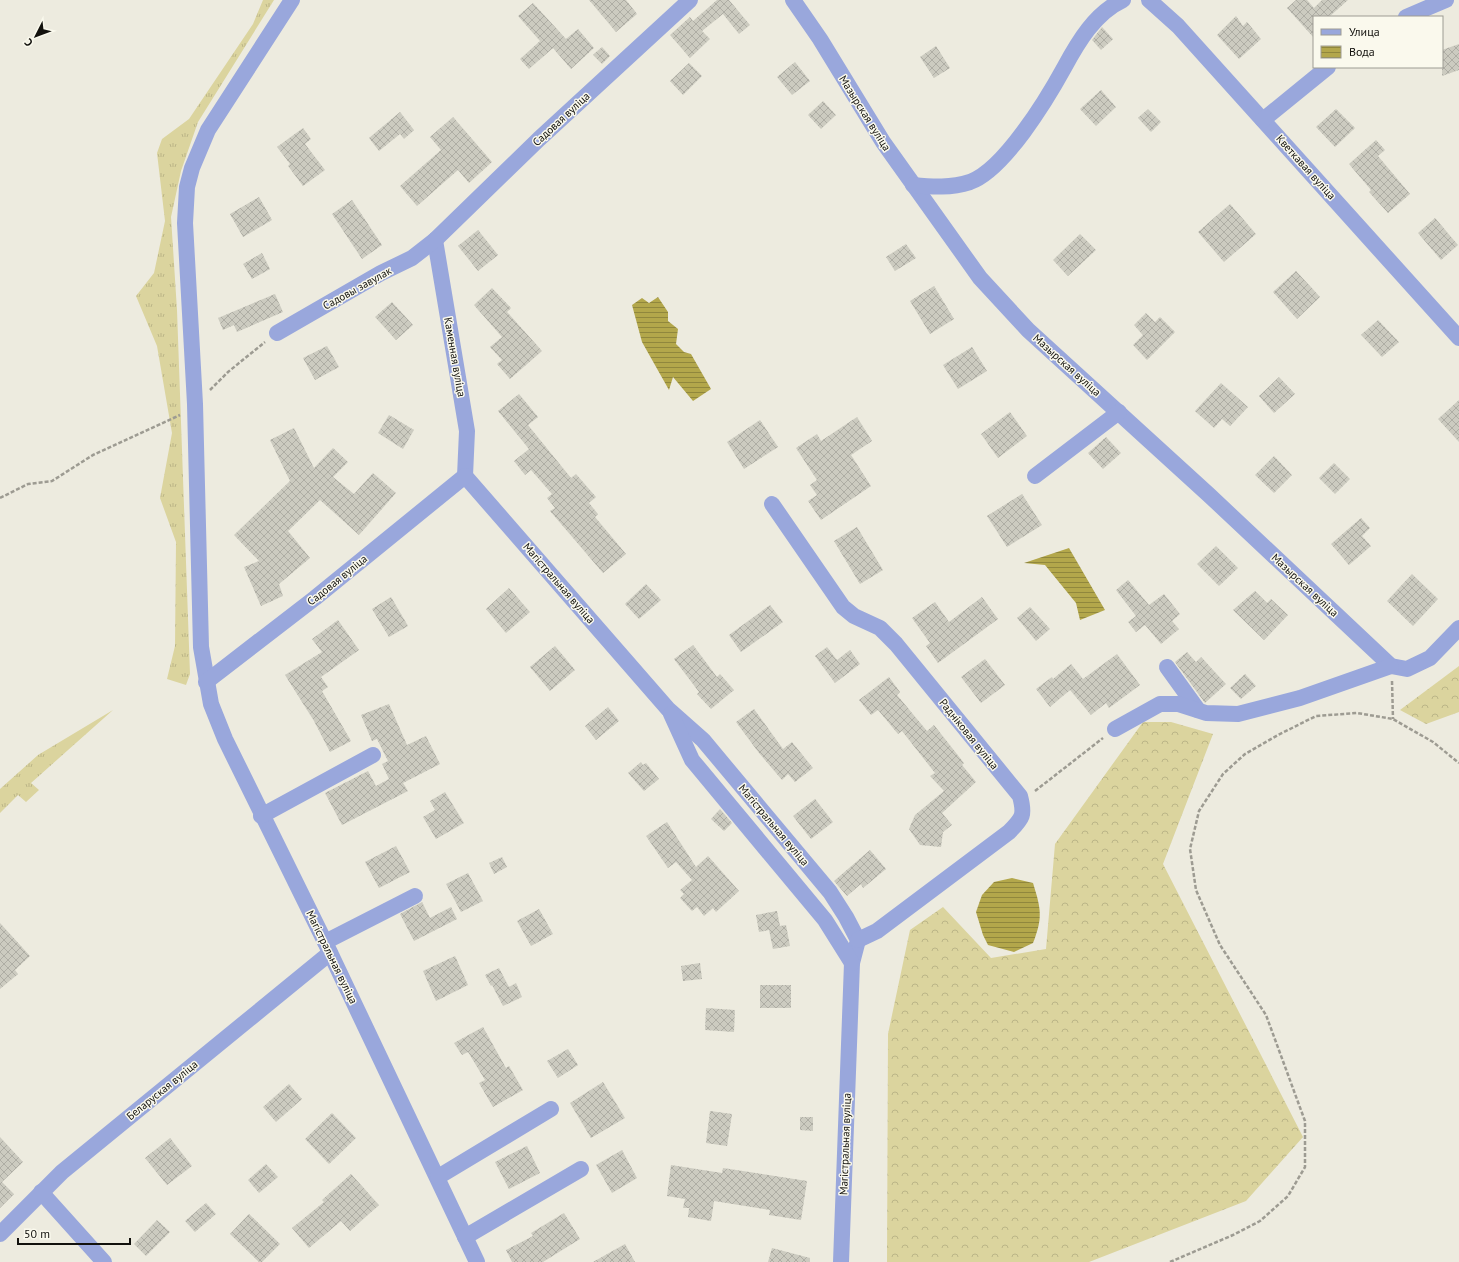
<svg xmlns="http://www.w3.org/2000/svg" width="1459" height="1262" viewBox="0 0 1459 1262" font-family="'PT Sans',sans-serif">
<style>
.grass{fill:url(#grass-tufts)}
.forest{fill:url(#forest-crowns)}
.water{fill:url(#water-rules)}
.building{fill:url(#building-cross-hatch)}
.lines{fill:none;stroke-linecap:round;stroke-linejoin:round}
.path{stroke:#9d9b92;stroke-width:2.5;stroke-dasharray:4 2;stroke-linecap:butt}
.minor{stroke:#99a7dc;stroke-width:16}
.labels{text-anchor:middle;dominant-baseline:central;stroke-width:3;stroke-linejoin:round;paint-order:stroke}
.street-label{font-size:11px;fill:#12110d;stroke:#faf9ed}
</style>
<defs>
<pattern id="grass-tufts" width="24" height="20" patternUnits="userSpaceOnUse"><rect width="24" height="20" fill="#dbd49e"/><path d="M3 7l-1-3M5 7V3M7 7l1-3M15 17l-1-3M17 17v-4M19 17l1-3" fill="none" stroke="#bbb587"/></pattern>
<pattern id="forest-crowns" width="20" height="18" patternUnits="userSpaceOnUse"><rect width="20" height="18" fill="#dbd49e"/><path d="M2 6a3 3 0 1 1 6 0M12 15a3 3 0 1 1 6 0" fill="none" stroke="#bbb587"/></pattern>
<pattern id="water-rules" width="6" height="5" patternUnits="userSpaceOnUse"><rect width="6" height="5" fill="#b3a74b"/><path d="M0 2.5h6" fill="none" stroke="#90873d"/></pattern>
<pattern id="building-cross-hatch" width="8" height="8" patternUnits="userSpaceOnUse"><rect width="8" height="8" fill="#cccbc0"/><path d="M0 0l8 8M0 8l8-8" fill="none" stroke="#aeada4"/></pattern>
</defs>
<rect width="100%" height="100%" fill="#edebdf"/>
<g class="grass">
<path d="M 263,0 L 274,0 L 198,122 L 181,171 L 171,217 L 177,310 L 190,674 L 186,685 L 167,679 L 175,646 L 176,542 L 160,498 L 172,433 L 157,346 L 136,296 L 154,273 L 165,221 L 157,153 L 162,139 L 189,119 L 253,24 Z"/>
<path d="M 113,710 L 31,783 L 39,790 L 26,802 L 18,795 L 0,813 L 0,789 L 38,755 Z"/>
</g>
<g class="forest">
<path d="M 1459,666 L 1459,712 L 1426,724 L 1400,710 Z"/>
<path d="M 1143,722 L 1171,722 L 1213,734 L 1163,864 L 1303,1137 L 1246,1201 L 1089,1262 L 887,1262 L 888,1034 L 910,930 L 943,907 L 991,958 L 1046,949 L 1055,844 Z"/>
</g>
<g class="water">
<path d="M 658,297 L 668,312 L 668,321 L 678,329 L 676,344 L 684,352 L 691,354 L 711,389 L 693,401 L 673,377 L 669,390 L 642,342 L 632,305 L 642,298 L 649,303 Z"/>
<path d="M 1069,548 L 1105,610 L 1080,620 L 1076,603 L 1045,565 L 1024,563 Z"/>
<path d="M 1012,878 L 1033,883 C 1041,909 1043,917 1033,943 L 1014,952 L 988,945 L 983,935 L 976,912 L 982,895 L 994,882 Z"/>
</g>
<g class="building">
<path d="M 589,0 L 626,0 L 637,14 L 616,32 Z"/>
<path d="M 717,0 L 729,0 L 750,25 L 739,34 L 723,14 L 702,31 L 710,39 L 690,58 L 670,35 L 690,17 L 693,21 Z"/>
<path d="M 1296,0 L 1307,0 L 1314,8 L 1322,0 L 1348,0 L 1329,17 L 1314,17 L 1314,38 L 1287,8 Z"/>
<path d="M 533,3 L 566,39 L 578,29 L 594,48 L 571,69 L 553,48 L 529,69 L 520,59 L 540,41 L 518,16 Z"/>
<path d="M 1236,16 L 1243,26 L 1247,22 L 1261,39 L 1239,59 L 1217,35 Z"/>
<path d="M 1102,27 L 1113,39 L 1101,50 L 1092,40 Z"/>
<path d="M 1459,44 L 1459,70 L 1442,76 L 1442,50 Z"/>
<path d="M 936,46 L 950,68 L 934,78 L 920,57 Z"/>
<path d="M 602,47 L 610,56 L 602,64 L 593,55 Z"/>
<path d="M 795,62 L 810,81 L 792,95 L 777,77 Z"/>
<path d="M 689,63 L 702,76 L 683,95 L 670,81 Z"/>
<path d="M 1101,90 L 1116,107 L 1096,126 L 1080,109 Z"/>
<path d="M 823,101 L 836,115 L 821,129 L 808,115 Z"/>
<path d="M 1148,109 L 1161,122 L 1151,132 L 1138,118 Z"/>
<path d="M 1336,109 L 1355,128 L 1335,147 L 1316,127 Z"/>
<path d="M 400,112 L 414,130 L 404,139 L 400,134 L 379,151 L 369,138 Z"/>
<path d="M 453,117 L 492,162 L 469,183 L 458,170 L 417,206 L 400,186 L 441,150 L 430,137 Z"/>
<path d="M 303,128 L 311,139 L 305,144 L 325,170 L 303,186 L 288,166 L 290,164 L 277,147 Z"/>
<path d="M 1376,140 L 1385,150 L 1378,156 L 1410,194 L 1388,213 L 1369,192 L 1371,190 L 1349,164 Z"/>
<path d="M 259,197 L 272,220 L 243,237 L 230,214 Z"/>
<path d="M 352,200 L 382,245 L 362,259 L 332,214 Z"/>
<path d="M 1230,204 L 1256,234 L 1224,262 L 1198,232 Z"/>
<path d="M 1435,218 L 1458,245 L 1441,260 L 1418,233 Z"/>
<path d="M 478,230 L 498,255 L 478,271 L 458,246 Z"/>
<path d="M 1080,234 L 1096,250 L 1068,276 L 1053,260 Z"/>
<path d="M 906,244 L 916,258 L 895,271 L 886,257 Z"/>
<path d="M 262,253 L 270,269 L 252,279 L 243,264 Z"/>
<path d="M 1296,271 L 1320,297 L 1297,319 L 1273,292 Z"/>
<path d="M 934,286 L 954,319 L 930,334 L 910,301 Z"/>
<path d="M 492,288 L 511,308 L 507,312 L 542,351 L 510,379 L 497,364 L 502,360 L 490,347 L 502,337 L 474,305 Z"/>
<path d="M 275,294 L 283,312 L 237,332 L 234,325 L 223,330 L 218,318 Z"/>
<path d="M 392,302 L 413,325 L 396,340 L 375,317 Z"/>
<path d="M 1146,313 L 1155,322 L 1160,317 L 1175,332 L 1147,360 L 1133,345 L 1143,335 L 1134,325 Z"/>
<path d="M 1378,320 L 1399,342 L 1382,357 L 1361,335 Z"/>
<path d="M 327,346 L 339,367 L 315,380 L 303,358 Z"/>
<path d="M 972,347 L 987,371 L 958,389 L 943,365 Z"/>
<path d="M 1279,377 L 1295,394 L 1274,413 L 1259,396 Z"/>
<path d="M 1221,383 L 1248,407 L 1230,426 L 1222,419 L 1214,428 L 1195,411 Z"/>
<path d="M 519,394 L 538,417 L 528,425 L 571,478 L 576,474 L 596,497 L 589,503 L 598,514 L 595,517 L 626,554 L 603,573 L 550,511 L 555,508 L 547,498 L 552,494 L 531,470 L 525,475 L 514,461 L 529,449 L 498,411 Z"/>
<path d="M 1459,400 L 1459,442 L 1438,419 Z"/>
<path d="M 1010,412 L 1027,436 L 998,458 L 981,434 Z"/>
<path d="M 389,415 L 414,430 L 403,449 L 378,433 Z"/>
<path d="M 857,417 L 872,441 L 851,455 L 871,486 L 821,520 L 808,501 L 817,495 L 810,485 L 817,480 L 796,448 L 817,434 L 821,441 Z"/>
<path d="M 760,420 L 778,447 L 744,469 L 727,442 Z"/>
<path d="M 294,428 L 314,468 L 333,448 L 348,462 L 333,477 L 354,494 L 373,473 L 396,493 L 359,535 L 320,500 L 288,531 L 310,558 L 279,584 L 283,596 L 261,606 L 244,567 L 259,561 L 234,535 L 290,481 L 270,440 Z"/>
<path d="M 1106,437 L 1121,453 L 1103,469 L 1088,453 Z"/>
<path d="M 1274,456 L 1292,475 L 1274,493 L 1255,475 Z"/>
<path d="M 1334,463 L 1350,479 L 1335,494 L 1319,478 Z"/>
<path d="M 1022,494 L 1042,525 L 1007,547 L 987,516 Z"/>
<path d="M 1361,518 L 1370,528 L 1362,536 L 1371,546 L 1349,565 L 1331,544 Z"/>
<path d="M 857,527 L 883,570 L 860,584 L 834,541 Z"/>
<path d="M 1216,546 L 1238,568 L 1219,586 L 1197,564 Z"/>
<path d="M 1412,574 L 1438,599 L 1413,626 L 1387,601 Z"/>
<path d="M 1128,580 L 1149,605 L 1164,594 L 1180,614 L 1172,621 L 1179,629 L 1161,644 L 1145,625 L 1136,632 L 1128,622 L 1136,616 L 1116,590 Z"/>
<path d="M 646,584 L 661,600 L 639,619 L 625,604 Z"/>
<path d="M 509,588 L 530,612 L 506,633 L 486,609 Z"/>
<path d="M 1255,591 L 1267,603 L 1271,599 L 1288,615 L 1264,640 L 1233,610 Z"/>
<path d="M 391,597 L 408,626 L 389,637 L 372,609 Z"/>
<path d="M 982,597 L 998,619 L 938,663 L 926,646 L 930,643 L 912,618 L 935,602 L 949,622 Z"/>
<path d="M 770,605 L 783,622 L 741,652 L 729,635 Z"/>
<path d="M 1030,607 L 1050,629 L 1036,641 L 1017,618 Z"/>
<path d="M 338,620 L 359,650 L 321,677 L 328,687 L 322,691 L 351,741 L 330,752 L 314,721 L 285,675 L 322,652 L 312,639 Z"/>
<path d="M 693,645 L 717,677 L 720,674 L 734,690 L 711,709 L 697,694 L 699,692 L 674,659 Z"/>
<path d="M 555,646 L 575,670 L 550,691 L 530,667 Z"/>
<path d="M 827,647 L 837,660 L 850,650 L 860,664 L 835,683 L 815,656 Z"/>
<path d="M 1187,652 L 1196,662 L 1201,657 L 1226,684 L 1205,703 L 1175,662 Z"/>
<path d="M 1117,654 L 1140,685 L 1109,708 L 1106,703 L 1091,715 L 1070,690 L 1050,707 L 1036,689 L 1052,677 L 1053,679 L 1071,664 L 1083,679 Z"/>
<path d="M 985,659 L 1005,685 L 981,703 L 961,677 Z"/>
<path d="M 1245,674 L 1256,686 L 1241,699 L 1230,688 Z"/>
<path d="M 889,677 L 900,692 L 897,695 L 927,731 L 934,725 L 964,763 L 962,765 L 976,782 L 942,813 L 952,825 L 943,832 L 941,847 L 920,845 L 909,829 L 915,815 L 944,791 L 930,776 L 935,773 L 902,731 L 898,734 L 878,710 L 871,715 L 859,700 Z"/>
<path d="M 389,704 L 407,745 L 426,736 L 440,764 L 403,783 L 408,791 L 342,825 L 325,793 L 368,771 L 376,786 L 389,779 L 382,764 L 388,761 L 377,739 L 372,741 L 361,715 Z"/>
<path d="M 608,707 L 619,721 L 596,740 L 585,726 Z"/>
<path d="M 754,709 L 783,749 L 792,742 L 813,768 L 795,782 L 788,774 L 782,780 L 759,753 L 736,722 Z"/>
<path d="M 641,762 L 643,765 L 646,763 L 659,779 L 644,791 L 628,773 Z"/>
<path d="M 445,792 L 464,823 L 436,839 L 423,817 L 435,810 L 430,801 Z"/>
<path d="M 815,799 L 833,822 L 811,839 L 793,816 Z"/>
<path d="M 720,809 L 732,823 L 724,831 L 711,819 Z"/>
<path d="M 667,822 L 696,867 L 708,856 L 739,891 L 716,912 L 713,908 L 704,916 L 697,907 L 692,911 L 680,898 L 684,894 L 680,890 L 692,880 L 676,862 L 668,868 L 646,836 Z"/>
<path d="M 396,846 L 410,872 L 379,888 L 365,862 Z"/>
<path d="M 870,850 L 886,869 L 863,888 L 861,884 L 847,896 L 834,881 Z"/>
<path d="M 502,857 L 507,867 L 494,874 L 489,863 Z"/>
<path d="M 468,873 L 483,901 L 461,912 L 446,884 Z"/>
<path d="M 422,902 L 430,918 L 451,907 L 457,919 L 414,941 L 400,914 Z"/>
<path d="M 539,909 L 553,934 L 531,946 L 517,921 Z"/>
<path d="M 777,911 L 780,926 L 786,925 L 790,946 L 773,949 L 769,930 L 759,932 L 756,915 Z"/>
<path d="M 0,923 L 30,956 L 15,970 L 18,974 L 0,989 Z"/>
<path d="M 455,956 L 468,985 L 436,1001 L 423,971 Z"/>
<path d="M 700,963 L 702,979 L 683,981 L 681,966 Z"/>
<path d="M 499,968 L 509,987 L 516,983 L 522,997 L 503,1006 L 492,985 L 491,986 L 485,975 Z"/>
<rect x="760" y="985" width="31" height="23"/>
<path d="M 706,1008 L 735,1010 L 734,1032 L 705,1030 Z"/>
<path d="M 483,1027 L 506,1068 L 509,1066 L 523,1090 L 493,1107 L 479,1083 L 485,1080 L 468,1052 L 462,1055 L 454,1043 Z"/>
<path d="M 568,1049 L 578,1065 L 558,1078 L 547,1061 Z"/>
<path d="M 603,1082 L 625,1118 L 591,1138 L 570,1103 Z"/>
<path d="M 289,1084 L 302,1099 L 276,1122 L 263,1107 Z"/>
<path d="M 710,1111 L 732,1114 L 727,1146 L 706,1143 Z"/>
<path d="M 332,1113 L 356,1138 L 329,1164 L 305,1139 Z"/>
<path d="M 800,1117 L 813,1117 L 813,1131 L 800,1130 Z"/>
<path d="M 0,1137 L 23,1162 L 2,1182 L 14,1194 L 0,1208 Z"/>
<path d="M 170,1138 L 192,1166 L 167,1185 L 145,1158 Z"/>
<path d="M 527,1146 L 540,1173 L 509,1189 L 495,1162 Z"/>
<path d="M 622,1150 L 637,1178 L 612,1193 L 596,1165 Z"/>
<path d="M 266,1164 L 278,1177 L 259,1193 L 248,1180 Z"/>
<path d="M 671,1165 L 722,1173 L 723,1168 L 807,1181 L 801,1220 L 769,1215 L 770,1210 L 714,1201 L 711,1221 L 688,1217 L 689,1208 L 683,1208 L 685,1199 L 667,1196 Z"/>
<path d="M 351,1174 L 379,1205 L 350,1231 L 341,1221 L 309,1248 L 292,1228 L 324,1202 L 322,1200 Z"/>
<path d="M 206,1203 L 216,1214 L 195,1232 L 185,1221 Z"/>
<path d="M 564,1213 L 580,1239 L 543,1262 L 512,1262 L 506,1250 L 533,1236 L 531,1233 Z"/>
<path d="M 249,1214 L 280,1244 L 262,1262 L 259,1262 L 230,1234 Z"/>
<path d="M 157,1220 L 170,1232 L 146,1256 L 134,1244 Z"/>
<path d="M 625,1244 L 635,1262 L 593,1262 Z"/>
<path d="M 772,1248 L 810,1258 L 810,1262 L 768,1262 Z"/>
</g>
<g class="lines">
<g class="path">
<path d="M 210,390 L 228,372 L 265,342"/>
<path d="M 0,498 L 28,484 L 52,481 L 93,455 L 180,415"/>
<path d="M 1392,681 L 1393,719"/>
<path d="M 1035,791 L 1103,738"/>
<path d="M 1170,1262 L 1233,1235 L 1260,1221 L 1288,1196 L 1305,1167 L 1305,1121 L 1266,1015 L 1220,945 L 1196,890 L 1190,849 L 1199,811 L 1223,774 L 1245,754 L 1278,735 L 1316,716 L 1357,713 L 1393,719 L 1433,742 L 1459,763"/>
</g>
<g class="minor">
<path d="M 292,0 L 208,130 L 192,168 L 187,187 L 185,223 L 195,404 L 201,647 L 211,704 L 225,739 L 325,942 L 477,1262"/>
<path d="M 793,0 L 820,39 L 883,142 L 980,278 L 1028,330 L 1209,495 L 1391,666 L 1407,669 L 1430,658 L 1459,628"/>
<path d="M 1149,0 L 1178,26 L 1459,338"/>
<path d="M 1406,17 L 1446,0"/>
<path d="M 1263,120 L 1328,67"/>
<path d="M 913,185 C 933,187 951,188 970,182 C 1004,170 1047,99 1064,68 C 1078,42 1095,13 1123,0"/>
<path d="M 435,240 L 467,431 L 465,476"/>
<path d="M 277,333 L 381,273 L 412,258 L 435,240 L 539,139 L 690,0"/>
<path d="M 465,476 L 668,709 L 703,740 L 830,892 L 846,917 L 858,940 L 852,963 L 841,1262"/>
<path d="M 1035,476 L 1119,412"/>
<path d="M 772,504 L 843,607 L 854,616 L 880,628 L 896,644 L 1020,796 C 1025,815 1023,818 1009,832 L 877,931 L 858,940"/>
<path d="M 1167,667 L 1198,710"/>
<path d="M 206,682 L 315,598 L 465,476"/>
<path d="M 671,714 L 692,760 L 825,920 L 852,963"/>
<path d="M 1115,729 L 1160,704 L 1178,704 L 1206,713 L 1238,714 L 1300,698 L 1391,666"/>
<path d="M 261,816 L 373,755"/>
<path d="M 325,942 L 415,896"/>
<path d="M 438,1177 L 551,1109"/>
<path d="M 41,1192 L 104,1262"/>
<path d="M 0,1234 L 62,1172 L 330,953"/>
<path d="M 465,1237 L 581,1169"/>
</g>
</g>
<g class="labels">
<g class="street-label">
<text transform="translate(865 113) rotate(58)">Мазырская вуліца</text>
<text transform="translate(561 119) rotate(-43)">Садовая вуліца</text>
<text transform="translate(1306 167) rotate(48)">Кветкавая вуліца</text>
<text transform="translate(357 288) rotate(-29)">Садовы завулак</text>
<text transform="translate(455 357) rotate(80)">Каменная вуліца</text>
<text transform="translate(1067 365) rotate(42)">Мазырская вуліца</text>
<text transform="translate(337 580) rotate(-39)">Садовая вуліца</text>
<text transform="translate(559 583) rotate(49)">Магістральная вуліца</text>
<text transform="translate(1305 585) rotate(43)">Мазырская вуліца</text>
<text transform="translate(969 734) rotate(51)">Радніковая вуліца</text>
<text transform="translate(774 825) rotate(50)">Магістральная вуліца</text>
<text transform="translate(332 957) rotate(64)">Магістральная вуліца</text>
<text transform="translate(162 1090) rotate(-39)">Беларуская вуліца</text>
<text transform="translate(845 1144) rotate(-88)">Магістральная вуліца</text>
</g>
</g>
<rect x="1313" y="16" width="130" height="52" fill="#faf9ed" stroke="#9d9c93"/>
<rect x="1321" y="29" width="20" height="6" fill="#99a7dc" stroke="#9d9c93"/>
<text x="1349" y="36" font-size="12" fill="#12110d">Улица</text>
<rect x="1321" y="46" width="20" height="12" fill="url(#water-rules)" stroke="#9d9c93"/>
<text x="1349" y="56" font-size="12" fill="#12110d">Вода</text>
<g transform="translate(36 36) rotate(228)" stroke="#faf9ed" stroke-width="3" paint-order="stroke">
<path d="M0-3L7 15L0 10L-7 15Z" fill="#12110d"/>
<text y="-6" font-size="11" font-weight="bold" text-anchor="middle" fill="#12110d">С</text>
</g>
<path d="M18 1238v6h112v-6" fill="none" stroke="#12110d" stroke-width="2"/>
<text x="24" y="1238" font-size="12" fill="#12110d" stroke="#faf9ed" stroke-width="3" paint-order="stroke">50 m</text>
</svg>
